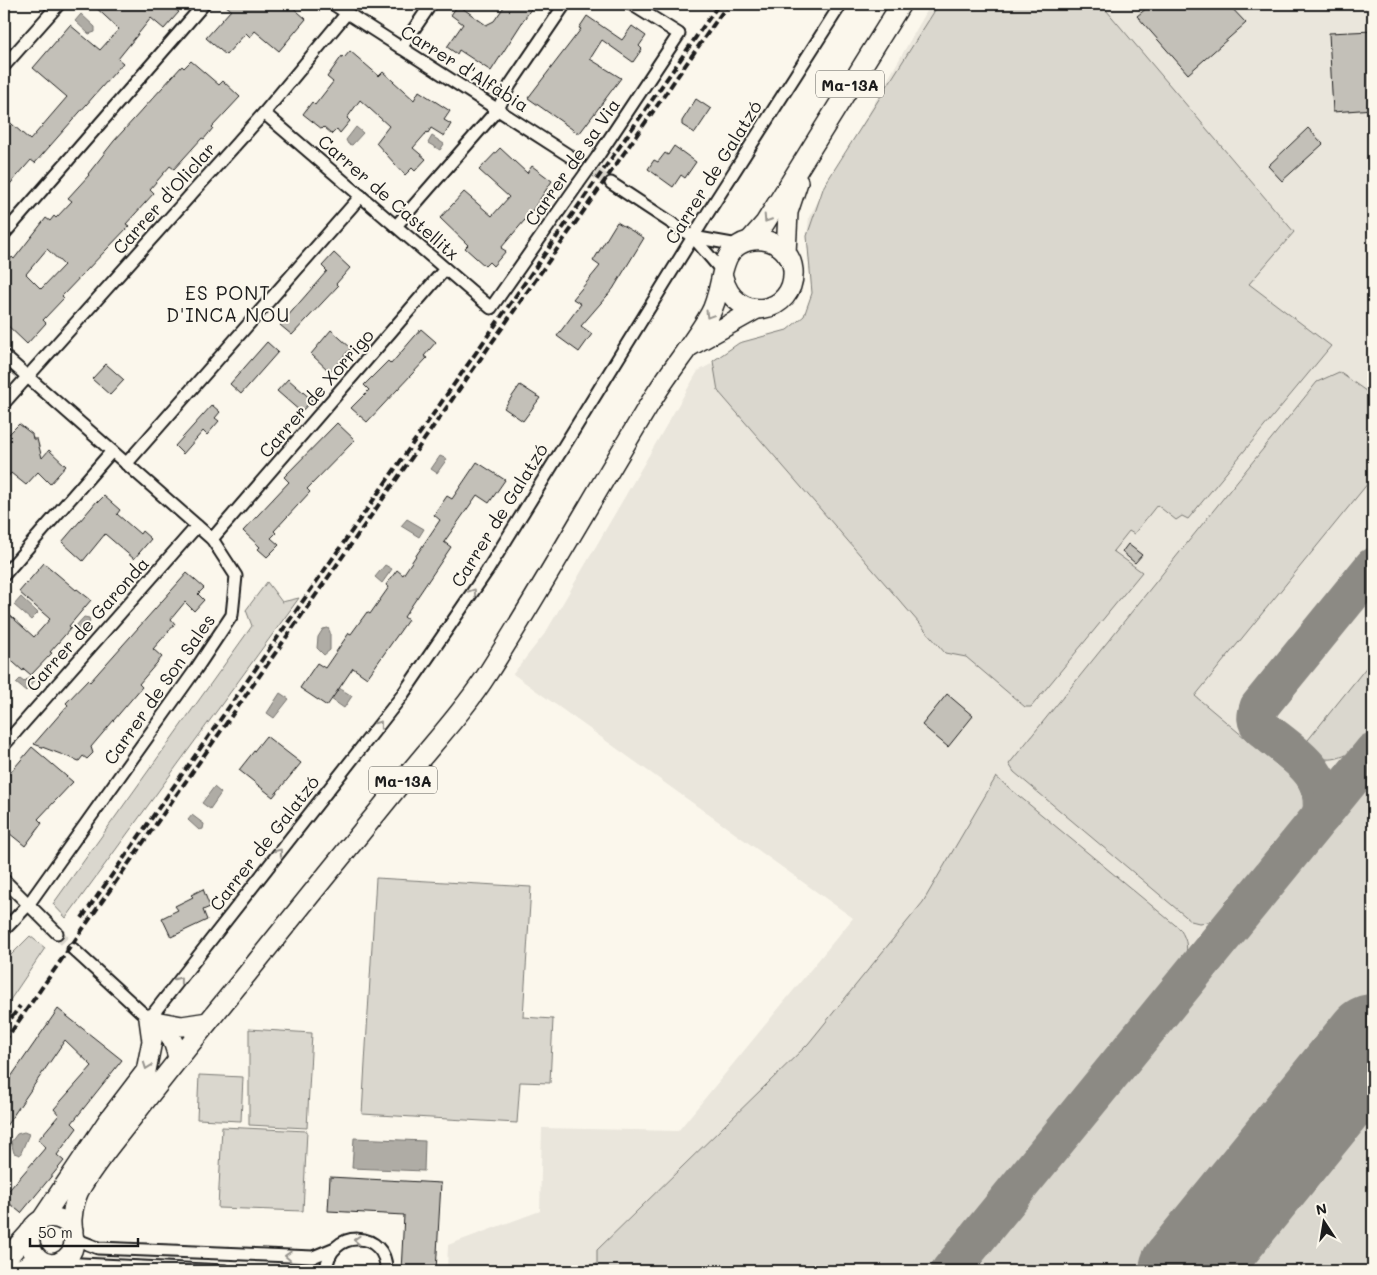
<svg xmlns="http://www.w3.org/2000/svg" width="1377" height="1275" viewBox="0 0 1377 1275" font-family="Mali,sans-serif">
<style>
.built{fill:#eae6dc}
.green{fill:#dad7ce;stroke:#7b7a75}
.water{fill:#afaca5;stroke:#74726e}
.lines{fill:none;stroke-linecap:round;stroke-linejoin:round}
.taxiway{stroke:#8c8a84;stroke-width:39}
.runway{stroke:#8c8a84;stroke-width:96}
.building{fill:#c3c0b8;stroke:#1c1c1c;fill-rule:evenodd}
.street-tunnel{stroke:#dad6cd;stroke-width:11;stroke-dasharray:11 5.5;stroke-linecap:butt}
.street-casing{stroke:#1c1c1c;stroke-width:15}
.primary-casing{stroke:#1c1c1c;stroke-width:22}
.street{stroke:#fbf7ec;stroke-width:11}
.primary{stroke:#fbf7ec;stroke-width:19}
.rail{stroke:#1c1c1c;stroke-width:4;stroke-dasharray:8 4;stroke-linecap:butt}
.street-bridge-casing{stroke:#1c1c1c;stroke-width:15;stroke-linecap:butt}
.street-bridge{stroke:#fbf7ec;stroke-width:11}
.oneway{stroke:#97948e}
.labels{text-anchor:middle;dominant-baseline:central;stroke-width:4;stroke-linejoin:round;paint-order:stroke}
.shield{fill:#fbf7ec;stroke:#5f5e5a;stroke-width:1}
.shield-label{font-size:16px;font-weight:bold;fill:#1c1c1c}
.street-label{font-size:18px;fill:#1c1c1c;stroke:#fbf7ec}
.neighbourhood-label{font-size:19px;letter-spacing:1px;fill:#1c1c1c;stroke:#fbf7ec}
</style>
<rect width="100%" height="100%" fill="#fbf7ec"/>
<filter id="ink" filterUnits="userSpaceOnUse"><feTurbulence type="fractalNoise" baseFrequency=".02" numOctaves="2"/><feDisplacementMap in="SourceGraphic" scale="10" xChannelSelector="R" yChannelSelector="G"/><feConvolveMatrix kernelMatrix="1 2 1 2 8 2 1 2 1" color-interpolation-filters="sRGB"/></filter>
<g filter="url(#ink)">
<path class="built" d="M 931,4 L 1373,4 L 1373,1271 L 447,1271 L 448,1245 L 540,1211 L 542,1128 L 678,1131 L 853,918 L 513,674 L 546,632 L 698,371 L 764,336 L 787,330 L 804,316 L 812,293 L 807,236 L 809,217 Z"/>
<g class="green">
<path d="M 939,4 L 1101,4 L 1294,232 L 1249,284 L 1331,346 L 1188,519 L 1182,516 L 1176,520 L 1157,505 L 1134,534 L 1129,531 L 1113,551 L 1142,572 L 1031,707 L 1025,707 L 966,657 L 945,653 L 718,391 L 713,361 L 739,343 L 787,330 L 804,316 L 812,293 L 807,236 L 824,186 Z"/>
<path d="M 1339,372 L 1373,396 L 1373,477 L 1195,696 L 1294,779 C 1303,791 1305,801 1302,816 L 1220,916 L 1209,922 L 1199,923 L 1191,921 L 1014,772 L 1009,764 L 1317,382 Z"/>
<path d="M 267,582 L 282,602 L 299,598 L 66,918 L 53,904 L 252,626 L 246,610 Z"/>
<path d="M 1373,659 C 1373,671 1376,721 1373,729 C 1367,745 1343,761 1326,759 C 1317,758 1310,750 1304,745 Z"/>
<path d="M 1373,767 L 1373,1002 L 1155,1271 L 963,1271 Z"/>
<path d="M 996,777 L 1180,929 C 1188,942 1188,948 1184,962 L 931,1271 L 597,1271 L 597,1250 L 808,1044 L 923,902 Z"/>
<path d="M 376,878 L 531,887 L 523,1017 L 553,1019 L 550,1083 L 520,1082 L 517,1123 L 362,1114 Z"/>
<path d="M 30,936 L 45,948 L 4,1009 L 4,962 Z"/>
<path d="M 249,1029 L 312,1033 L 307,1128 L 249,1125 Z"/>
<path d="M 199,1075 L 243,1077 L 241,1121 L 197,1119 Z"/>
<path d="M 1373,1084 L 1373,1271 L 1221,1271 L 1240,1248 Z"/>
<path d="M 222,1127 L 307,1131 L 303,1211 L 218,1208 Z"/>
</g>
<g class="water">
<path d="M 81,14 L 95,27 L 95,32 L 89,34 L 75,21 Z"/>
<path d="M 356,127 L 363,133 L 352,145 L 348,144 L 346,140 Z"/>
<path d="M 432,136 L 444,144 L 440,150 L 428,143 Z"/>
<path d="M 440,456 L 447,459 L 437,473 L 431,469 Z"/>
<path d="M 407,519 L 424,529 L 419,537 L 401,526 Z"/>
<path d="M 385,565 L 392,569 L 382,583 L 375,577 Z"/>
<path d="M 21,597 L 38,613 L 31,620 L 14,605 Z"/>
<path d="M 84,617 L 89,618 L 90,622 L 80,633 L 74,628 Z"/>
<path d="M 328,628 L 330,632 L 330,650 L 324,655 L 317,648 L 318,637 L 323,629 Z"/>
<path d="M 31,675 L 36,679 L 26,691 L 16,683 L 20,679 L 24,682 Z"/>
<path d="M 339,688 L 352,696 L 344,708 L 331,699 Z"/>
<path d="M 280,693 L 289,699 L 274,718 L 267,713 Z"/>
<path d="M 214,787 L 221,793 L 210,809 L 202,803 Z"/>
<path d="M 192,815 L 204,824 L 203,829 L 199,830 L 188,820 Z"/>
<path d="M 24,1132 L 29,1134 L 20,1155 L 14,1153 L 11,1142 L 17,1134 Z"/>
<path d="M 354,1138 L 425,1141 L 424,1171 L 352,1168 Z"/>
</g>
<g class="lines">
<g class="taxiway">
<path d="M 1321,816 C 1333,775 1289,751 1262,728 C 1255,722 1256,716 1259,707 L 1373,567"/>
<path d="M 950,1271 L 1373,752"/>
</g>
<path class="runway" d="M 1187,1271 L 1373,1042"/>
</g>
<g class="building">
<path d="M 92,4 L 147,4 L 153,9 L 157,4 L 168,4 L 179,12 L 164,29 L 151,18 L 118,59 L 123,63 L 35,163 L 31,160 L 4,191 L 4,117 L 30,140 L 67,97 L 33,68 L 70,25 L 100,50 L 119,29 Z"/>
<path d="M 224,4 L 289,4 L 306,19 L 279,51 L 255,31 L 250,37 L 246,33 L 226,55 L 206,38 L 231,10 Z"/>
<path d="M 506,4 L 534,4 L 491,71 L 459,50 L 457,54 L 447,47 L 463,24 L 451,15 L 458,5 L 486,25 L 494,21 Z"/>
<path d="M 1152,4 L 1228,4 L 1246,23 L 1188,74 L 1137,16 Z"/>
<path d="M 587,16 L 622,40 L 632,26 L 646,36 L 639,46 L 642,49 L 633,62 L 602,40 L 590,59 L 621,78 L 579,134 L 528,98 L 581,29 L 579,28 Z"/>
<path d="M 1373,31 L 1373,109 L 1333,112 L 1329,33 Z"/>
<path d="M 350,51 L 379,76 L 383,72 L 414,100 L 419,91 L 450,111 L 444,120 L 451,124 L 444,136 L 431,128 L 428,133 L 427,132 L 413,148 L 426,159 L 415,171 L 412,168 L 405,175 L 376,143 L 389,126 L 360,100 L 347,118 L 350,121 L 340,133 L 337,129 L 332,134 L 324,127 L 322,129 L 303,114 L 312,102 L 315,105 L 333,82 L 327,77 L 342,56 L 344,58 Z"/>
<path d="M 191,61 L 219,85 L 223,81 L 240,97 L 212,127 L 213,128 L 204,139 L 202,138 L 174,169 L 170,166 L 150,189 L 154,193 L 126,224 L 129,226 L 62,296 L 64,298 L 43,320 L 46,323 L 27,344 L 4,322 L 4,267 L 12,257 L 14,259 L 46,218 L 50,221 L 54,216 L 56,218 L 72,201 L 68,198 L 89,175 L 88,174 L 114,141 L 182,66 L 184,68 ZM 47,249 L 64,265 L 41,289 L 26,274 Z"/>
<path d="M 696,99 L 711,109 L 695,133 L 682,125 L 682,121 Z"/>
<path d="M 1308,128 L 1323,144 L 1282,181 L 1268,166 Z"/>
<path d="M 674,146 L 696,162 L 685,178 L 681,175 L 673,187 L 648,169 L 654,160 L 658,162 L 665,153 L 668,155 Z"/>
<path d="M 500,148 L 527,173 L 532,166 L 552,181 L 530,214 L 501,248 L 506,251 L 493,266 L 489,262 L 485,266 L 465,248 L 468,245 L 440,218 L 464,192 L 492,216 L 509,197 L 479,170 Z"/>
<path d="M 617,222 L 644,238 L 613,289 L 581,326 L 592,334 L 579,352 L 557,336 L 581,304 L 573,299 L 600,266 L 593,261 Z"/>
<path d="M 334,253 L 350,268 L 336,284 L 338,286 L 292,335 L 280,325 L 327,271 L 322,266 Z"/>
<path d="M 421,329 L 436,342 L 424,356 L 427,358 L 367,422 L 351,408 L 369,390 L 364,385 L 388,361 L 391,364 Z"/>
<path d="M 331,330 L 351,348 L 330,372 L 311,354 Z"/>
<path d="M 267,342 L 278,352 L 241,394 L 230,384 Z"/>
<path d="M 106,364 L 124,380 L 110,395 L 92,379 Z"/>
<path d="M 288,379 L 312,400 L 301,412 L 277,391 Z"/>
<path d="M 520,385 L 540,398 L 523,421 L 504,408 Z"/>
<path d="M 212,405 L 220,412 L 215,418 L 219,421 L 207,435 L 203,431 L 183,454 L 175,446 Z"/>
<path d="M 337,423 L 355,440 L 307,489 L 310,492 L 274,531 L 276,533 L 271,538 L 279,545 L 267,557 L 258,549 L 260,547 L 243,531 L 289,482 L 284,477 Z"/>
<path d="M 19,424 L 32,434 L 33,439 L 37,439 L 42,458 L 49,450 L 66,466 L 50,484 L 38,472 L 26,485 L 11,473 L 4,482 L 4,439 Z"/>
<path d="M 477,462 L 505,480 L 489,503 L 477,495 L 444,542 L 451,547 L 404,617 L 408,620 L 367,678 L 353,668 L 327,706 L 300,688 L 317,663 L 325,668 L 349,633 L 351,634 L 367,612 L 370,614 L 389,587 L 386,585 L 397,570 L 403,575 L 440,520 L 434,515 L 447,496 L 452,499 Z"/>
<path d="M 104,496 L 120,510 L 117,514 L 140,534 L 142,531 L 151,539 L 134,559 L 105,534 L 83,561 L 62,542 L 97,501 L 98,502 Z"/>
<path d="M 1128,544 L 1142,555 L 1135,563 L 1122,552 Z"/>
<path d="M 44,563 L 76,590 L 77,589 L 91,600 L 69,626 L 71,628 L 50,652 L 52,653 L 31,675 L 24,669 L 23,671 L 4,654 L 4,610 L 34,637 L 50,619 L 19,592 Z"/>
<path d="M 187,573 L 204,588 L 198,594 L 204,600 L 194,611 L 185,602 L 171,619 L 175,624 L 153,649 L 162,657 L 139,684 L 142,687 L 91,747 L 93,753 L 87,759 L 83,756 L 79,761 L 34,744 L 68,705 L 66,703 L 88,680 L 90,682 Z"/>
<path d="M 947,694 L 973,716 L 948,747 L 922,725 Z"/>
<path d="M 266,736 L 301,763 L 273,797 L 239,770 Z"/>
<path d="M 32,747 L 73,782 L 38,819 L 42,823 L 25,846 L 4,829 L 4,780 Z"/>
<path d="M 203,889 L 210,907 L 203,910 L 207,920 L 171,937 L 162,918 L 178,910 L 175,906 L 193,897 L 191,895 Z"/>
<path d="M 58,1009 L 122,1060 L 72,1123 L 77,1128 L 57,1155 L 64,1161 L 21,1213 L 4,1199 L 4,1196 L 46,1147 L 38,1140 L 59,1115 L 54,1109 L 92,1066 L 65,1040 L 4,1129 L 4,1087 Z"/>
<path d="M 330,1177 L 441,1183 L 436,1271 L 401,1271 L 404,1215 L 328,1211 Z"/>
</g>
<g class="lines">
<g class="street-tunnel">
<path d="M 582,164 L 611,183"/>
<path d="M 57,933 L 73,949"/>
</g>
<g class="street-casing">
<g id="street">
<path d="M 333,4 L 579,162"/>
<path d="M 401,48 L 431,4"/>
<path d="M 4,66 L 59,4"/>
<path d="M 264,113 L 491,308 L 578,184"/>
<path d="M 598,156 L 679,34 L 631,4"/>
<path d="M 611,183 L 693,237 L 723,272"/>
<path d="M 396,226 L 498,109 L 510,85 L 565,4"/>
<path d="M 4,234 L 204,4"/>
<path d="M 693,237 L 738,245"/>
<path d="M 4,356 L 212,539 L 236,576 L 232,615 L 196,669 L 28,905 L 4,930"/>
<path d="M 4,403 L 264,113 L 347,13"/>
<path d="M 126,464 L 361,196"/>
<path d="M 212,539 L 445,269"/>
<path d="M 4,575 L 112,451"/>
<path d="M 4,745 L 197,526"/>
<path d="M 4,880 L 57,933"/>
<path d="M 73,949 L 149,1019 L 401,697 L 487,571 L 709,211 L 841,4"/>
<path d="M 75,1236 L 80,1241 L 98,1248 L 313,1257 L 335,1248"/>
<path d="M 61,1263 L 225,1271"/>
<path d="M 326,1271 C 329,1227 388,1230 386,1271"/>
</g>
</g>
<g class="primary-casing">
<g id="primary">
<path d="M 750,240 L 765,223 L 901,4"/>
<path d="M 786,253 L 788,212 L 798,182"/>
<path d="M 689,347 L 757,309"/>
<path d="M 160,1022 L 182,1026 L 208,1022"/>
<path d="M 42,1219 L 107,1122 L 146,1071 L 152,1041 L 149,1019 C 167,1024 174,1040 178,1058"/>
<path d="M 73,1230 C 61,1213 39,1213 30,1232 C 26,1251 44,1274 65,1259 C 80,1248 71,1233 72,1219 C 73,1206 76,1194 83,1184 C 97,1161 115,1140 132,1118 C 169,1070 208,1022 247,974 C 301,906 356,839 410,772 C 436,740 466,708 488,673 C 545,583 597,490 652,400 C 670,370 693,344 710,314 C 721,295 720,265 731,252 C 751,229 790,240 793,270 C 796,314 735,326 723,277"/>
<path d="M 4,1261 L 30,1232"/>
<path d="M 16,1271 L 32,1263 L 42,1262"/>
</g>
</g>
<use href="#street" class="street"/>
<use href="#primary" class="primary"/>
<g class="rail">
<path d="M 82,918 L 719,4"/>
<path d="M 4,1028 L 20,1006"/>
<path d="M 4,1042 L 728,4"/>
</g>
<g class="street-bridge-casing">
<path id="street-bridge" d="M 578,184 L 598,156"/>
</g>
<use href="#street-bridge" class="street-bridge"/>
</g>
<defs><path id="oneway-chevron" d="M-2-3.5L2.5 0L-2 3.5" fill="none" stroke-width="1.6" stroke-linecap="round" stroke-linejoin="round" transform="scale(1.25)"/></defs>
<g class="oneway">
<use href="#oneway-chevron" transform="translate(767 219) rotate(123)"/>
<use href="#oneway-chevron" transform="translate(709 315) rotate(121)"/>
<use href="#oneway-chevron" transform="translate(473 592) rotate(-56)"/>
<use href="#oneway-chevron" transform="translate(379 724) rotate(-52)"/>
<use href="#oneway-chevron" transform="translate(279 852) rotate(-52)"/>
<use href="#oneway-chevron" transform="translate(179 980) rotate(-52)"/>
<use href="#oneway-chevron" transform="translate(147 1066) rotate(110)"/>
<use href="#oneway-chevron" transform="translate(357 1240) rotate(-178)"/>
<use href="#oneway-chevron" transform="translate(288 1256) rotate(-177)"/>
</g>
</g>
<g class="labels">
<g class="shield">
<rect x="816" y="70.5" width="68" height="27" rx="4"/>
<rect x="369" y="766.5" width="68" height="27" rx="4"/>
</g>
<g class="shield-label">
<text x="850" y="84">Ma-13A</text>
<text x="403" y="780">Ma-13A</text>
</g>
<g class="street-label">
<text transform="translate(465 68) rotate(32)">Carrer d'Alfàbia</text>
<text transform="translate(572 162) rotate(-55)">Carrer de sa Via</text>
<text transform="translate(713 172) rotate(-58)">Carrer de Galatzó</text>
<text transform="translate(389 197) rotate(41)">Carrer de Castellitx</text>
<text transform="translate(164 198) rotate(-48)">Carrer d'Oliclar</text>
<text transform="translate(316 393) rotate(-49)">Carrer de Xorrigo</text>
<text transform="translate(499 515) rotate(-58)">Carrer de Galatzó</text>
<text transform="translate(87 624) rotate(-48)">Carrer de Garonda</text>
<text transform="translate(159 689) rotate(-55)">Carrer de Son Sales</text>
<text transform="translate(264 843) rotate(-52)">Carrer de Galatzó</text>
</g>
<g class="neighbourhood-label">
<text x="228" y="292">ES PONT<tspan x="228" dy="22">D'INCA NOU</tspan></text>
</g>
</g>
<rect width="1377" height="1275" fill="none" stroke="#fbf7ec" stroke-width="20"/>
<rect x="10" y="10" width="1357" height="1255" fill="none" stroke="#1c1c1c" stroke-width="2" filter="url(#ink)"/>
<g transform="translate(1324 1222) rotate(348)" stroke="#fbf7ec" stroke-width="4" paint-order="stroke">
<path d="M0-4L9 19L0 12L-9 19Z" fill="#1c1c1c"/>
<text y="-8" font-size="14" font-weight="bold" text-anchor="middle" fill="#1c1c1c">N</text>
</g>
<path d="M30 1238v8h108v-8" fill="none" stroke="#1c1c1c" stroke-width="2.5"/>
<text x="38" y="1238" font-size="15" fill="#1c1c1c" stroke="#fbf7ec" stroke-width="4" paint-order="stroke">50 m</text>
</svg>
